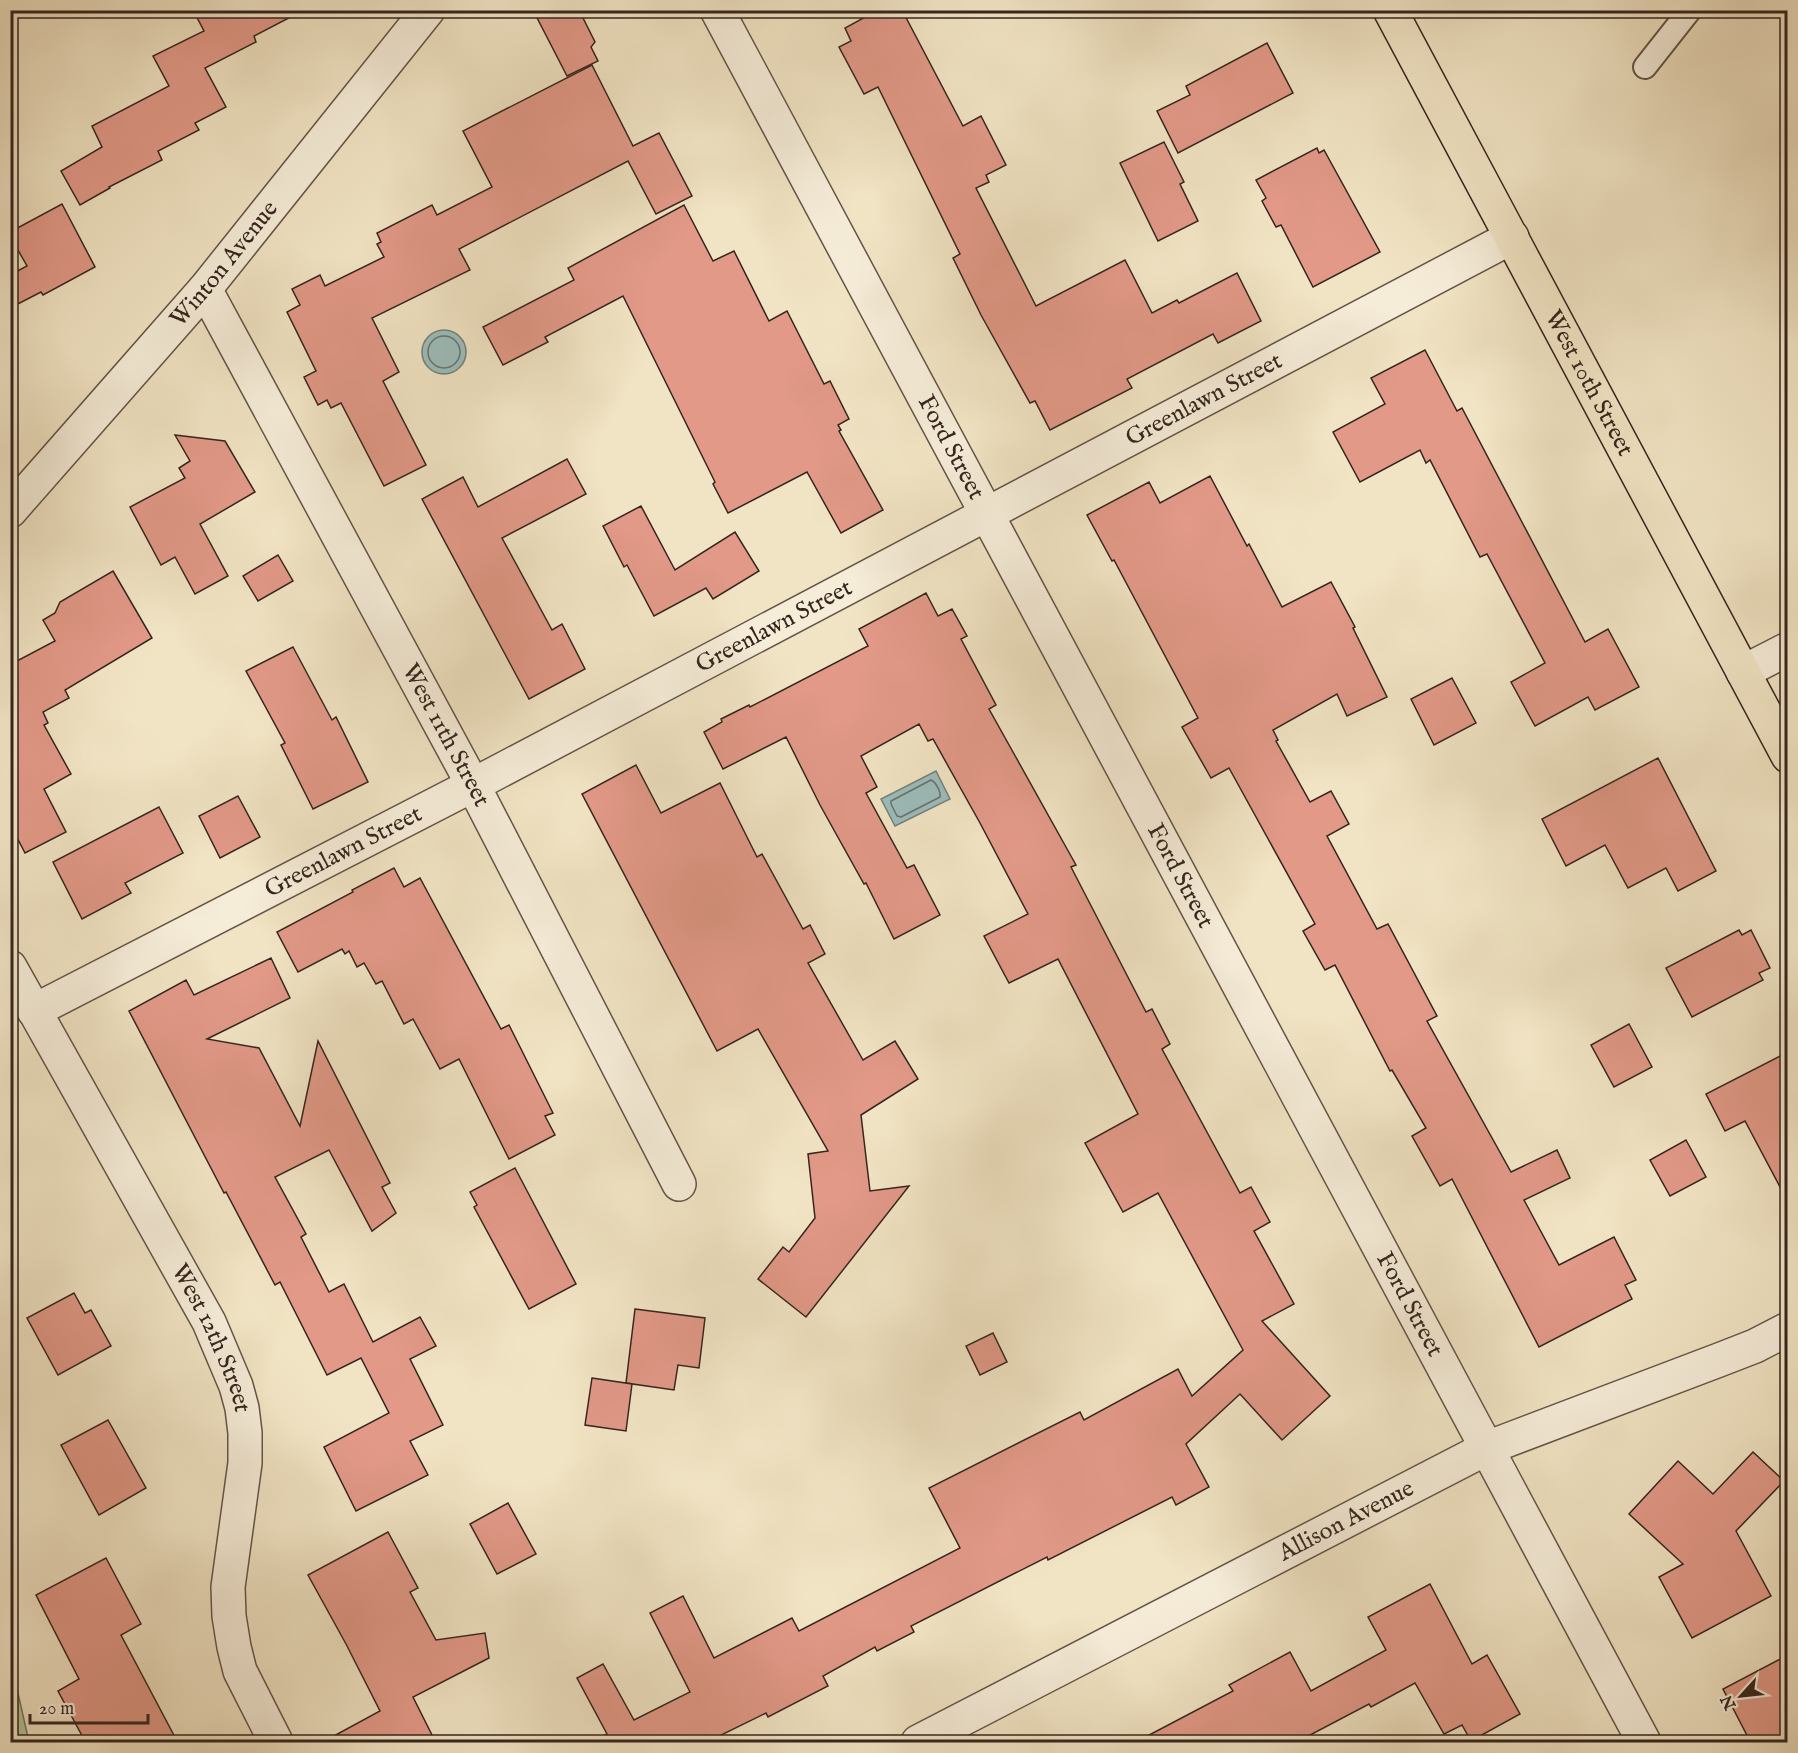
<svg xmlns="http://www.w3.org/2000/svg" width="1798" height="1753" viewBox="0 0 1798 1753" font-family="'IM FELL English',serif">
<style>
.green{fill:#b4c599;stroke:#74755c;stroke-width:1.5}
.water{fill:#9cbdbb;stroke:#73807d;stroke-width:1.5}
.lines{fill:none;stroke-linecap:round;stroke-linejoin:round}
.shore{stroke:#68716d;stroke-width:1.5}
.building{fill:#e29988;stroke:#35251f;stroke-width:1.5}
.lane-casing{stroke:#645548;stroke-width:26}
.street-casing{stroke:#645548;stroke-width:36}
.primary-casing{stroke:#35251f;stroke-width:36}
.lane{stroke:#f6edd9;stroke-width:22}
.street{stroke:#f6edd9;stroke-width:33}
.primary{stroke:#f1e4c4;stroke-width:33}
.labels{text-anchor:middle;dominant-baseline:central;stroke-width:4.5;stroke-linejoin:round;paint-order:stroke}
.street-label{font-size:24px;fill:#35251f;stroke:#f6edd9}
</style>
<rect width="100%" height="100%" fill="#f1e4c4"/>
<filter id="stains"><feTurbulence type="fractalNoise" baseFrequency=".00333" numOctaves="4"/><feColorMatrix values="0 0 0 0 .2 0 0 0 0 .09 0 0 0 0 .02 0 0 0 .5 -.17"/></filter>
<radialGradient id="worn" r=".72"><stop offset=".6" stop-color="#630" stop-opacity="0"/><stop offset="1" stop-color="#630" stop-opacity=".3"/></radialGradient>
<path class="green" d="M 11,1662 L 29,1742 L 11,1742 Z"/>
<g class="water">
<circle cx="444" cy="352" r="22"/>
<path d="M 936,771 L 950,799 L 895,826 L 881,799 Z"/>
</g>
<g class="lines">
<g class="shore">
<circle cx="444" cy="352" r="16"/>
<path d="M 931,780 C 936,782 941,792 940,797 L 901,817 L 897,816 L 891,804 L 891,801 Z"/>
</g>
</g>
<g class="building">
<path d="M 193,10 L 304,10 L 254,36 L 256,42 L 205,68 L 226,107 L 195,123 L 199,130 L 158,151 L 162,160 L 109,187 L 110,188 L 80,205 L 61,171 L 102,147 L 92,126 L 169,86 L 153,56 L 204,31 Z"/>
<path d="M 533,10 L 579,10 L 595,42 L 591,47 L 598,61 L 567,76 Z"/>
<path d="M 878,10 L 902,10 L 963,126 L 981,116 L 1006,165 L 986,175 L 989,182 L 976,188 L 1036,306 L 1125,260 L 1152,313 L 1177,300 L 1179,303 L 1237,273 L 1261,321 L 1218,343 L 1213,334 L 1127,379 L 1132,388 L 1050,430 L 1035,401 L 1030,403 L 981,315 L 953,258 L 960,254 L 878,87 L 864,94 L 839,47 L 851,41 L 845,28 Z"/>
<path d="M 1267,43 L 1293,93 L 1178,153 L 1157,111 L 1190,95 L 1186,86 Z"/>
<path d="M 592,65 L 633,146 L 659,133 L 692,196 L 656,214 L 628,161 L 459,249 L 470,270 L 372,318 L 399,372 L 383,381 L 426,465 L 384,486 L 341,403 L 331,408 L 327,400 L 318,405 L 304,377 L 316,371 L 287,312 L 300,305 L 292,289 L 320,275 L 325,286 L 384,257 L 377,244 L 381,242 L 377,233 L 432,205 L 437,215 L 492,187 L 463,131 Z"/>
<path d="M 1164,142 L 1184,182 L 1180,184 L 1198,221 L 1158,241 L 1120,163 Z"/>
<path d="M 1317,148 L 1319,153 L 1324,150 L 1380,252 L 1313,287 L 1281,225 L 1276,227 L 1262,201 L 1266,198 L 1256,180 Z"/>
<path d="M 62,204 L 95,267 L 43,295 L 41,292 L 10,308 L 10,275 L 27,266 L 10,236 L 10,232 Z"/>
<path d="M 684,205 L 713,261 L 734,251 L 769,321 L 787,311 L 824,384 L 830,381 L 849,419 L 838,425 L 841,430 L 839,431 L 883,510 L 841,533 L 807,472 L 728,513 L 713,484 L 715,482 L 623,296 L 545,337 L 548,342 L 503,365 L 483,327 L 574,280 L 568,268 Z"/>
<path d="M 1425,350 L 1457,411 L 1462,408 L 1585,642 L 1608,629 L 1639,687 L 1595,710 L 1588,697 L 1535,726 L 1511,682 L 1545,663 L 1487,554 L 1480,557 L 1430,460 L 1426,463 L 1420,450 L 1360,482 L 1333,432 L 1385,404 L 1371,378 Z"/>
<path d="M 175,435 L 225,441 L 255,492 L 200,524 L 228,576 L 195,594 L 175,557 L 161,565 L 130,507 L 185,478 L 179,468 L 190,461 Z"/>
<path d="M 567,459 L 586,494 L 502,538 L 552,630 L 562,624 L 585,669 L 529,699 L 422,499 L 463,477 L 478,507 Z"/>
<path d="M 1210,476 L 1247,546 L 1249,544 L 1282,607 L 1331,582 L 1355,627 L 1353,628 L 1387,697 L 1347,716 L 1337,694 L 1273,730 L 1278,740 L 1276,741 L 1310,802 L 1331,791 L 1349,824 L 1327,836 L 1377,929 L 1388,924 L 1437,1016 L 1427,1021 L 1511,1172 L 1557,1150 L 1570,1178 L 1524,1200 L 1559,1265 L 1614,1237 L 1636,1280 L 1625,1285 L 1632,1299 L 1539,1347 L 1452,1179 L 1440,1186 L 1412,1136 L 1426,1128 L 1392,1070 L 1390,1071 L 1335,965 L 1325,970 L 1303,931 L 1315,924 L 1229,768 L 1211,778 L 1182,727 L 1198,718 L 1114,560 L 1112,561 L 1087,515 L 1149,482 L 1160,503 Z"/>
<path d="M 641,506 L 675,570 L 735,532 L 759,571 L 713,599 L 706,588 L 654,616 L 627,565 L 624,567 L 603,526 Z"/>
<path d="M 278,555 L 293,581 L 258,601 L 243,576 Z"/>
<path d="M 113,571 L 152,638 L 65,690 L 69,698 L 43,712 L 48,723 L 44,725 L 71,774 L 44,789 L 66,832 L 25,853 L 10,824 L 10,649 L 17,661 L 55,641 L 43,620 L 55,613 L 60,602 Z"/>
<path d="M 926,593 L 938,616 L 952,609 L 967,636 L 961,639 L 996,705 L 989,709 L 1076,865 L 1071,867 L 1146,1012 L 1152,1009 L 1170,1044 L 1162,1049 L 1240,1193 L 1251,1187 L 1270,1222 L 1254,1231 L 1294,1304 L 1262,1321 L 1330,1396 L 1282,1440 L 1240,1394 L 1186,1444 L 1209,1487 L 1176,1505 L 1172,1497 L 1048,1560 L 1047,1557 L 911,1626 L 914,1632 L 877,1651 L 875,1647 L 823,1676 L 828,1686 L 768,1717 L 766,1713 L 705,1743 L 590,1743 L 607,1734 L 577,1678 L 603,1664 L 634,1720 L 690,1692 L 650,1613 L 683,1596 L 714,1658 L 792,1618 L 799,1631 L 960,1548 L 929,1488 L 1080,1412 L 1084,1420 L 1178,1369 L 1192,1396 L 1243,1350 L 1158,1193 L 1123,1212 L 1085,1143 L 1138,1114 L 1058,959 L 1009,983 L 984,936 L 1028,914 L 980,823 L 933,739 L 928,741 L 919,724 L 861,756 L 877,787 L 866,793 L 907,868 L 914,865 L 940,915 L 894,939 L 866,883 L 864,884 L 820,805 L 786,737 L 723,769 L 704,732 L 722,722 L 721,719 L 749,705 L 750,707 L 868,646 L 859,629 Z"/>
<path d="M 293,647 L 332,720 L 336,717 L 368,782 L 313,809 L 281,745 L 285,743 L 246,671 Z"/>
<path d="M 1452,678 L 1476,723 L 1434,745 L 1411,699 Z"/>
<path d="M 1658,758 L 1716,871 L 1678,891 L 1666,868 L 1628,888 L 1605,845 L 1566,866 L 1542,819 Z"/>
<path d="M 636,765 L 661,813 L 720,783 L 757,857 L 762,854 L 803,929 L 810,925 L 825,954 L 808,963 L 863,1060 L 895,1041 L 918,1079 L 861,1115 L 870,1191 L 909,1186 L 806,1317 L 758,1279 L 783,1247 L 789,1252 L 815,1218 L 808,1154 L 828,1151 L 758,1029 L 717,1051 L 582,794 Z"/>
<path d="M 238,796 L 260,837 L 220,858 L 199,816 Z"/>
<path d="M 159,807 L 183,853 L 125,883 L 131,893 L 82,919 L 53,862 Z"/>
<path d="M 394,868 L 404,887 L 420,878 L 501,1029 L 509,1025 L 553,1113 L 545,1116 L 555,1135 L 509,1159 L 459,1059 L 440,1069 L 413,1019 L 404,1024 L 382,981 L 376,984 L 364,963 L 357,967 L 349,951 L 345,954 L 342,949 L 298,972 L 277,932 L 353,892 L 352,890 Z"/>
<path d="M 1739,930 L 1742,935 L 1751,930 L 1770,968 L 1759,973 L 1763,980 L 1692,1017 L 1666,968 Z"/>
<path d="M 271,958 L 290,998 L 207,1039 L 259,1048 L 300,1126 L 318,1041 L 390,1183 L 382,1187 L 396,1213 L 372,1231 L 329,1150 L 275,1177 L 306,1234 L 301,1237 L 329,1292 L 344,1284 L 373,1342 L 420,1317 L 436,1346 L 410,1359 L 443,1425 L 410,1441 L 428,1475 L 356,1511 L 324,1447 L 389,1413 L 361,1358 L 327,1375 L 280,1282 L 275,1285 L 226,1192 L 224,1193 L 129,1011 L 186,980 L 194,995 Z"/>
<path d="M 1629,1024 L 1652,1067 L 1614,1087 L 1591,1045 Z"/>
<path d="M 1788,1052 L 1788,1202 L 1745,1121 L 1725,1131 L 1706,1094 Z"/>
<path d="M 1686,1140 L 1706,1177 L 1670,1196 L 1650,1160 Z"/>
<path d="M 515,1168 L 576,1284 L 529,1309 L 474,1207 L 477,1205 L 470,1192 Z"/>
<path d="M 74,1293 L 85,1313 L 91,1310 L 111,1346 L 58,1375 L 27,1318 Z"/>
<path d="M 635,1309 L 705,1318 L 699,1368 L 678,1365 L 674,1390 L 626,1383 Z"/>
<path d="M 993,1333 L 1007,1362 L 980,1375 L 966,1346 Z"/>
<path d="M 592,1378 L 632,1384 L 626,1431 L 585,1425 Z"/>
<path d="M 108,1420 L 146,1488 L 99,1515 L 61,1445 Z"/>
<path d="M 1753,1452 L 1784,1481 L 1736,1531 L 1771,1596 L 1692,1638 L 1659,1577 L 1683,1564 L 1629,1514 L 1678,1461 L 1713,1494 Z"/>
<path d="M 508,1503 L 536,1554 L 497,1574 L 470,1524 Z"/>
<path d="M 388,1532 L 418,1588 L 410,1592 L 436,1640 L 485,1633 L 489,1658 L 413,1697 L 436,1743 L 321,1743 L 380,1711 L 346,1644 L 308,1575 Z"/>
<path d="M 106,1558 L 141,1624 L 121,1635 L 178,1743 L 86,1743 L 58,1691 L 79,1679 L 36,1595 Z"/>
<path d="M 1430,1584 L 1472,1664 L 1487,1655 L 1520,1714 L 1471,1741 L 1462,1725 L 1444,1734 L 1415,1683 L 1371,1707 L 1369,1704 L 1295,1743 L 1134,1743 L 1233,1691 L 1229,1685 L 1290,1652 L 1311,1691 L 1386,1650 L 1368,1617 Z"/>
<path d="M 1788,1655 L 1788,1743 L 1751,1743 L 1723,1689 Z"/>
</g>
<g class="lines">
<g class="lane-casing">
<path id="lane" d="M 1645,67 L 1690,10"/>
</g>
<g class="street-casing">
<g id="street">
<path id="s1" d="M 717,10 L 1644,1742"/>
<path id="s2" d="M 205,289 L 473,785 L 679,1184"/>
<path id="s3" d="M 10,511 L 205,289 L 428,10"/>
<path d="M 1743,672 L 1788,649"/>
<path id="s4" d="M 10,967 L 209,1322 L 236,1386 L 242,1408 L 245,1433 L 245,1463 L 228,1587 L 229,1616 L 234,1647 L 240,1671 L 276,1742"/>
<path id="s5" d="M 34,1011 L 473,785 L 1512,237"/>
<path id="s6" d="M 918,1742 L 1487,1448 L 1719,1360 L 1755,1346 L 1788,1329"/>
</g>
</g>
<g class="primary-casing">
<g id="primary">
<path id="s7" d="M 1390,10 L 1788,756"/>
</g>
</g>
<use href="#lane" class="lane"/>
<use href="#street" class="street"/>
<use href="#primary" class="primary"/>
</g>
<g class="labels">
<g class="street-label">
<text stroke="none"><textPath href="#s3" startOffset="327">Winton Avenue</textPath></text>
<text stroke="none"><textPath href="#s7" startOffset="423">West 10th Street</textPath></text>
<text stroke="none"><textPath href="#s5" startOffset="1320">Greenlawn Street</textPath></text>
<text stroke="none"><textPath href="#s1" startOffset="496">Ford Street</textPath></text>
<text stroke="none"><textPath href="#s5" startOffset="834">Greenlawn Street</textPath></text>
<text stroke="none"><textPath href="#s2" startOffset="507">West 11th Street</textPath></text>
<text stroke="none"><textPath href="#s5" startOffset="348">Greenlawn Street</textPath></text>
<text stroke="none"><textPath href="#s1" startOffset="982">Ford Street</textPath></text>
<text stroke="none"><textPath href="#s1" startOffset="1468">Ford Street</textPath></text>
<text stroke="none"><textPath href="#s4" startOffset="423">West 12th Street</textPath></text>
<text stroke="none"><textPath href="#s6" startOffset="482">Allison Avenue</textPath></text>
</g>
</g>
<rect width="1798" height="1753" fill="none" stroke="#f1e4c4" stroke-width="36"/>
<rect x="12" y="12" width="1774" height="1729" fill="none" stroke="#35251f" stroke-width="3"/>
<rect x="18" y="18" width="1762" height="1717" fill="none" stroke="#35251f" stroke-width="1.5"/>
<g transform="translate(1741 1696) rotate(243)" stroke="#f6edd9" stroke-width="4.5" paint-order="stroke">
<path d="M0-4.5L10 22L0 15L-10 22Z" fill="#35251f"/>
<text y="-9" font-size="16" font-weight="bold" text-anchor="middle" fill="#35251f">N</text>
</g>
<path d="M30 1714v9h118v-9" fill="none" stroke="#35251f" stroke-width="3"/>
<text x="39" y="1714" font-size="18" fill="#35251f" stroke="#f6edd9" stroke-width="4.5" paint-order="stroke">20 m</text>
<rect width="100%" height="100%" filter="url(#stains)"/>
<rect width="100%" height="100%" fill="url(#worn)"/>
</svg>
